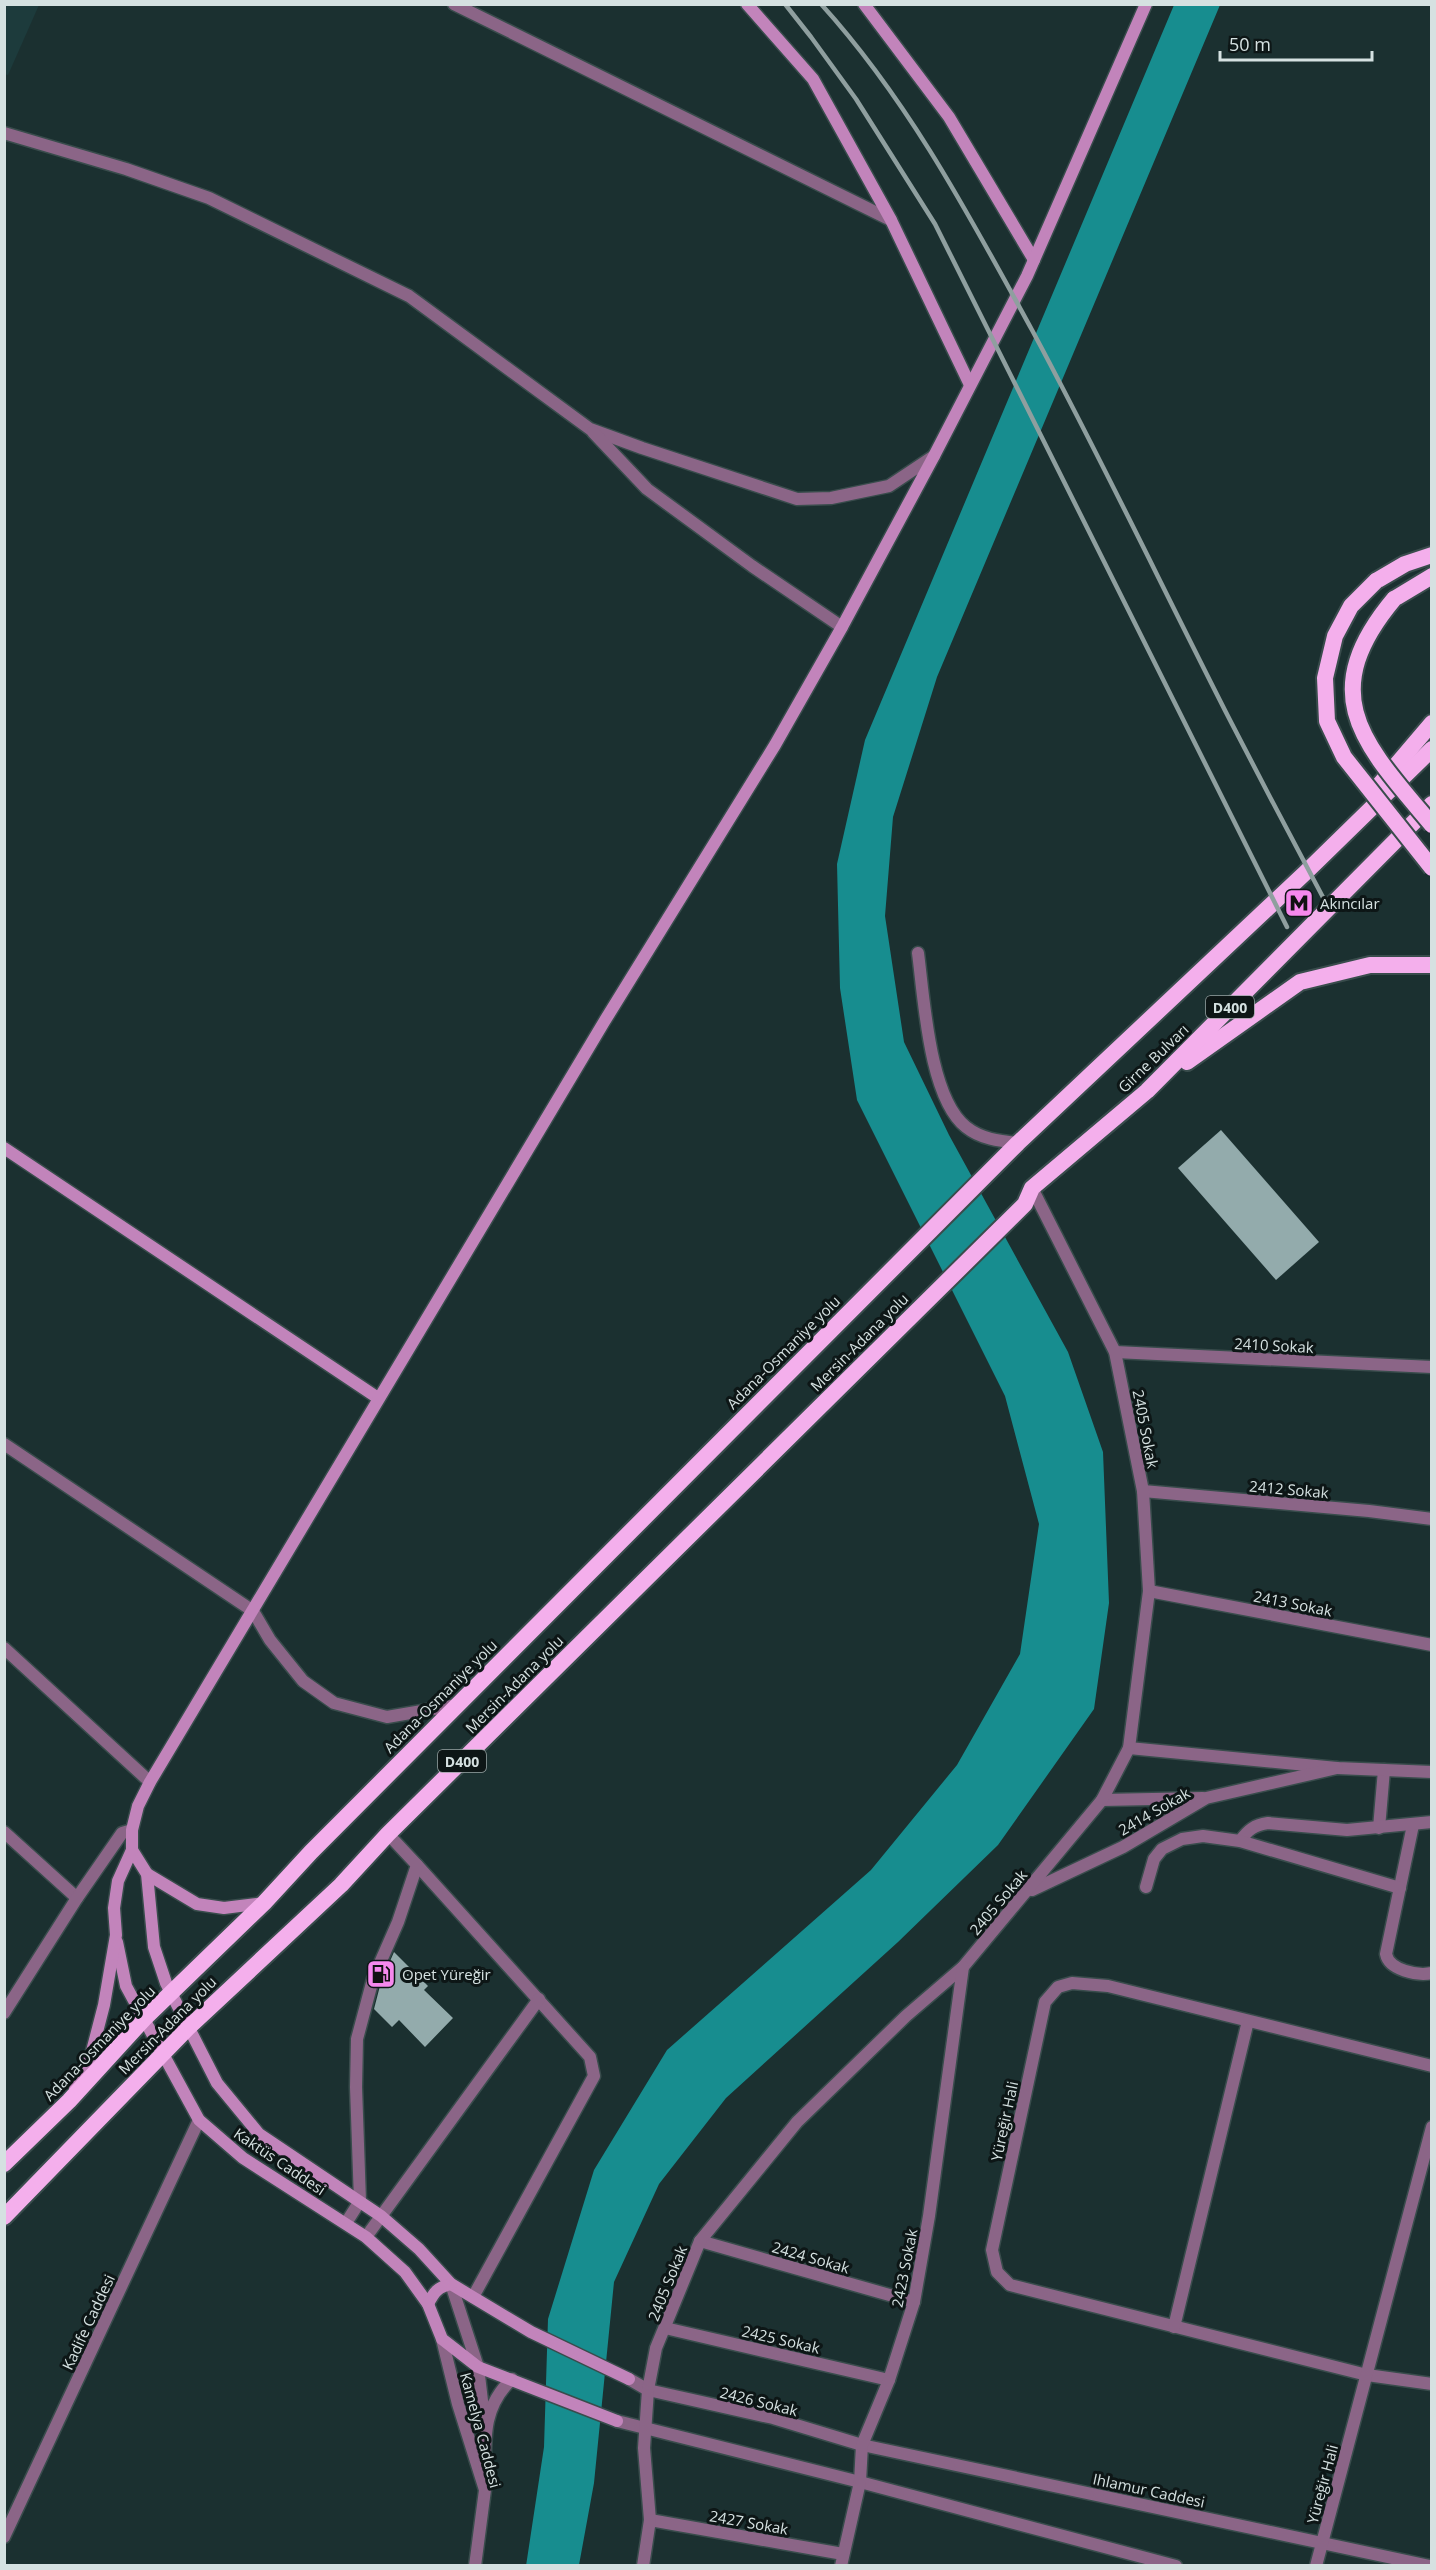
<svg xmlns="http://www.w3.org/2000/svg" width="1436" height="2570" viewBox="0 0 1436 2570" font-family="'Open Sans',sans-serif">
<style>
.built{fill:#1d3b3c}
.water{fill:#178d8f}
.building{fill:#93abac}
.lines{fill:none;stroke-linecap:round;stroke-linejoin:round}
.service-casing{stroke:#394c4c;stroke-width:15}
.minor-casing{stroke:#394c4c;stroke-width:15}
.tertiary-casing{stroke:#394c4c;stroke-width:15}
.secondary-casing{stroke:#394c4c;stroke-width:15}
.trunk-casing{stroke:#394c4c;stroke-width:20}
.service{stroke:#8b6587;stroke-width:12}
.minor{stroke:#8b6587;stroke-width:12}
.tertiary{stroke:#8b6587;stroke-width:12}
.secondary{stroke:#c284bb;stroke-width:12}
.trunk{stroke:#f4afec;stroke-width:16}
.rail{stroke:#8f9f9f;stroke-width:4.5}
.trunk-bridge-casing{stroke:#394c4c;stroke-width:20;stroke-linecap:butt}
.trunk-bridge{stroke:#f4afec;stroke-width:16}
.labels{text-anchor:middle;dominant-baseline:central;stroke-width:6;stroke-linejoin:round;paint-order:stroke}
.shield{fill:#0d1616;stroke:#99a4a4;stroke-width:1.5}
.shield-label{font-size:14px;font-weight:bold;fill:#d5e1e1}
.poi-label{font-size:15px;fill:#d5e1e1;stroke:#0d1616;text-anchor:start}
.street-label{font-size:15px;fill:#d5e1e1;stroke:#0d1616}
</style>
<rect width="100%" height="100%" fill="#1b3030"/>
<path class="built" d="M 4,5 L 39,5 L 8,75 L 4,74 Z"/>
<path class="water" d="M 1174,5 L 1220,5 L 937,677 L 893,817 L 885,916 L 904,1042 L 949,1135 L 1068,1352 L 1103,1452 L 1109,1603 L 1094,1709 L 998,1845 L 898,1942 L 726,2098 L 659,2184 L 614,2282 L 594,2483 L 579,2565 L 526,2566 L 544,2447 L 548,2319 L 594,2170 L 667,2050 L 871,1870 L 957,1765 L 1020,1654 L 1039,1524 L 1005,1396 L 857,1100 L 840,988 L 837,864 L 865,740 Z"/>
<g class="building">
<path d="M 1221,1130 L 1319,1242 L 1276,1280 L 1178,1168 Z"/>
<path d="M 394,1952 L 428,1986 L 424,1990 L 453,2018 L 425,2047 L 399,2020 L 392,2027 L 374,2009 L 381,1982 Z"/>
</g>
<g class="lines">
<g class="service-casing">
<g id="service">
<path d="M 253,1611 L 270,1640 L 303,1681 L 334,1703 L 387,1717 L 457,1705"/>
<path d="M 1413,1825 L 1386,1954 C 1389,1970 1417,1976 1432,1973"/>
<path d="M 1379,1828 L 1384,1770"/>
<path d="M 1240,1841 C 1248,1830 1254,1825 1268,1823 L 1347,1830 L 1432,1822"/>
<path d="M 417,1865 L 590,2057 L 594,2076 L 473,2297"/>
<path d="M 1146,1887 L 1154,1859 L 1162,1849 L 1182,1839 L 1203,1836 L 1240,1841 L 1400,1888"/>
<path d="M 346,2223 L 360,2201 L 356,2087 L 357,2039 L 373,1979 L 398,1922 L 417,1865 L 388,1834"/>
<path d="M 366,2237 L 539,1999"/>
</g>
</g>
<g class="minor-casing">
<g id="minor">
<path d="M 454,4 L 891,220"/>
<path d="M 918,953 C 924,998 929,1098 966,1127 C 981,1139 999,1141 1018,1143"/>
<path d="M 1115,1352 L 1432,1367"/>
<path d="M 4,1444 L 253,1611"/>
<path d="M 1143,1491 L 1369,1511 L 1432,1519"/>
<path d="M 1149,1591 L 1432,1645"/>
<path d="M 4,1648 L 150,1782"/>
<path d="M 1129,1748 L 1337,1768 L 1432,1772"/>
<path d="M 1102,1800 L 1203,1798"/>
<path d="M 4,1832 L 77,1898"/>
<path d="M 1032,1890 L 1123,1847 L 1206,1798 L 1337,1768"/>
<path d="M 4,2013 L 77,1898 L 122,1833 L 132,1830"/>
<path d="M 1432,2066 L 1108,1986 L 1072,1983 L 1058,1987 L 1045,2002 L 992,2250 L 997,2272 L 1010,2285 L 1367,2375 L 1432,2384"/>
<path d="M 700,2241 L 914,2302"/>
<path d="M 1174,2327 L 1248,2021"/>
<path d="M 665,2328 L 889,2380"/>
<path d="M 629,2379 L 648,2390 L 773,2418 L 862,2445 L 1430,2566"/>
<path d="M 617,2421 L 860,2482 L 1176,2566"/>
<path d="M 650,2520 L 843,2554"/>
<path d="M 4,2537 L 199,2120"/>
<path d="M 643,2566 L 650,2520 L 644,2448 L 648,2390 L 656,2348 L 700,2241 L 797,2122 L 906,2016 L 963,1967 L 1102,1800 L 1129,1748 L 1149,1591 L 1143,1491 L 1115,1352 L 1032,1188"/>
<path d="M 841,2566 L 860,2482 L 862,2445 L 889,2380 L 914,2302 L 929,2216 L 963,1967"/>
<path d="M 1316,2566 L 1432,2127"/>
</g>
</g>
<g class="tertiary-casing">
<g id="tertiary">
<path d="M 4,133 L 126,169 L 209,198 L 409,296 L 590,429 L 642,448 L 797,499 L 831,498 L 889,486 L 934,456"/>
<path d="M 593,432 L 647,489 L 752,566 L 842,627"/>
<path d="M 451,2284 L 478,2367 L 485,2426"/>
<path d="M 442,2339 L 458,2404 L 485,2490 L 475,2566"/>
<path d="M 485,2477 C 485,2440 482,2407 512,2379"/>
</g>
</g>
<g class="secondary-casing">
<g id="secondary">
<path d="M 747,4 L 813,79 L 891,220 L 970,385"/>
<path d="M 864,4 L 949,117 L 1034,260"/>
<path d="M 4,1148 L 378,1398"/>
<path d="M 132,1850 L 147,1874 L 154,1947 L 166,1983 L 217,2083 L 259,2134 L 381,2216 L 419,2249 L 451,2284 L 531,2332 L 629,2379"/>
<path d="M 147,1874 L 197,1904 L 224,1908 L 264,1903"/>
<path d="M 117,1942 L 126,1986 L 199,2120 L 243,2158 L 366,2237 L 405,2272 L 428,2304 L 442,2339 L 478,2367 L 617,2421"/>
<path d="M 75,2089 L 91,2055 L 104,2005 L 116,1935 L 114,1908 L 118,1881 L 132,1850 L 132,1830 L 138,1806 L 150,1782 L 604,1022 L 775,745 L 842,627 L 934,456 L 1027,276 L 1146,4"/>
<path d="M 428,2304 C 434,2292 438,2287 451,2284"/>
</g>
</g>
<g class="trunk-casing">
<g id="trunk">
<path d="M 1376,581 L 1405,564 L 1432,555"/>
<path d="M 1394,599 L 1432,576"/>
<path d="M 1380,784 L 1432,723"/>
<path d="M 1187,1062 L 1300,982 L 1370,965 L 1432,965"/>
<path d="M 4,2164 L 69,2101 L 144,2019 L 264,1903 L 311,1852 L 1018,1143 L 1305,873 L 1432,749"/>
<path d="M 4,2217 L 188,2028 L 341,1885 L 388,1834 L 1025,1204 L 1032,1188 L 1147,1091 L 1432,804"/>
</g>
</g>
<use href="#service" class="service"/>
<use href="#minor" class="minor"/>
<use href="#tertiary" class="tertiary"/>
<use href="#secondary" class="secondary"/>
<use href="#trunk" class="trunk"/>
<g class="rail">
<path d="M 785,4 L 811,37 L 856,99 L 935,224 L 1287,927"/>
<path d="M 821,4 C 909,101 970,217 1032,330 C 1102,460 1165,593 1232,724 C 1263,784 1294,843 1326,903"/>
</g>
<g class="trunk-bridge-casing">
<g id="trunk-bridge">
<path d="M 1376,581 L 1351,606 L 1335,636 L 1325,678 L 1327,721 L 1344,757 L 1432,868"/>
<path d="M 1394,599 C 1313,696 1365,745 1432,825"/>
</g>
</g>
<use href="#trunk-bridge" class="trunk-bridge"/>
</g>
<defs>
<g id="metro-square" transform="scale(1.5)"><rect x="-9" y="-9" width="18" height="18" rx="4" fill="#f688ed" stroke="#0d1616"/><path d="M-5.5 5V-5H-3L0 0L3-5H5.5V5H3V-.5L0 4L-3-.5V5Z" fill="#111"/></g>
<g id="fuel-square" transform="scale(1.5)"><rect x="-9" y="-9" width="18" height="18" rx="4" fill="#f688ed" stroke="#0d1616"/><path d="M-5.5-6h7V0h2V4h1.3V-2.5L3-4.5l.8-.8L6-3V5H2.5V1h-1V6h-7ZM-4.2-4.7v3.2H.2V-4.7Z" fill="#111"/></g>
</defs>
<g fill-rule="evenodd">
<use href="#metro-square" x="1299" y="903"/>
<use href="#fuel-square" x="381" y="1974"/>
</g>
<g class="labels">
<g class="shield">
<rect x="1206" y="996" width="48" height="22" rx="4.5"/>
<rect x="438" y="1750" width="48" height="22" rx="4.5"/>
</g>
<g class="shield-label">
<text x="1230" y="1007">D400</text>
<text x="462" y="1761">D400</text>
</g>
<g class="poi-label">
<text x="1320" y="903">Akıncılar</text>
<text x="402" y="1974">Opet Yüreğir</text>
</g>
<g class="street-label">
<text transform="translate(1153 1058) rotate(-44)">Girne Bulvarı</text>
<text transform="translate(859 1342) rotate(-45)">Mersin-Adana yolu</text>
<text transform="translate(1274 1345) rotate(3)">2410 Sokak</text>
<text transform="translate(783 1352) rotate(-45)">Adana-Osmaniye yolu</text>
<text transform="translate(1146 1429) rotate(79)">2405 Sokak</text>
<text transform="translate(1289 1489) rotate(5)">2412 Sokak</text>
<text transform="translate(1293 1603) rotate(11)">2413 Sokak</text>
<text transform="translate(514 1684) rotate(-45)">Mersin-Adana yolu</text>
<text transform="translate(440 1696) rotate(-45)">Adana-Osmaniye yolu</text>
<text transform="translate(1154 1811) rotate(-30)">2414 Sokak</text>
<text transform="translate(998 1902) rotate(-50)">2405 Sokak</text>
<text transform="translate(167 2025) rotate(-45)">Mersin-Adana yolu</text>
<text transform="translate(99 2043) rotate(-46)">Adana-Osmaniye yolu</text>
<text transform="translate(1004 2121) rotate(-78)">Yüreğir Hali</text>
<text transform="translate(280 2161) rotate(34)">Kaktüs Caddesi</text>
<text transform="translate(811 2257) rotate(16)">2424 Sokak</text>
<text transform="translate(904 2268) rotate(-79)">2423 Sokak</text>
<text transform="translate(667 2283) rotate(-68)">2405 Sokak</text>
<text transform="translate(88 2322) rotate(-65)">Kadife Caddesi</text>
<text transform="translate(781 2339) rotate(13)">2425 Sokak</text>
<text transform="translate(759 2401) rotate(14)">2426 Sokak</text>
<text transform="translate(481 2430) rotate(75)">Kamelya Caddesi</text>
<text transform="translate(1322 2484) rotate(-75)">Yüreğir Hali</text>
<text transform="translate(1149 2490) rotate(12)">Ihlamur Caddesi</text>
<text transform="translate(749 2522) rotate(10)">2427 Sokak</text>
</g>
</g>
<rect width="1436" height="2570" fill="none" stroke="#d5e1e1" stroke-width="12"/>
<path d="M1220 51v9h152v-9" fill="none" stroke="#d5e1e1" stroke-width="3"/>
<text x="1229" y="51" font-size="18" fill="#d5e1e1" stroke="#0d1616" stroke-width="4.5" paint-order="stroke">50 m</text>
</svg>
